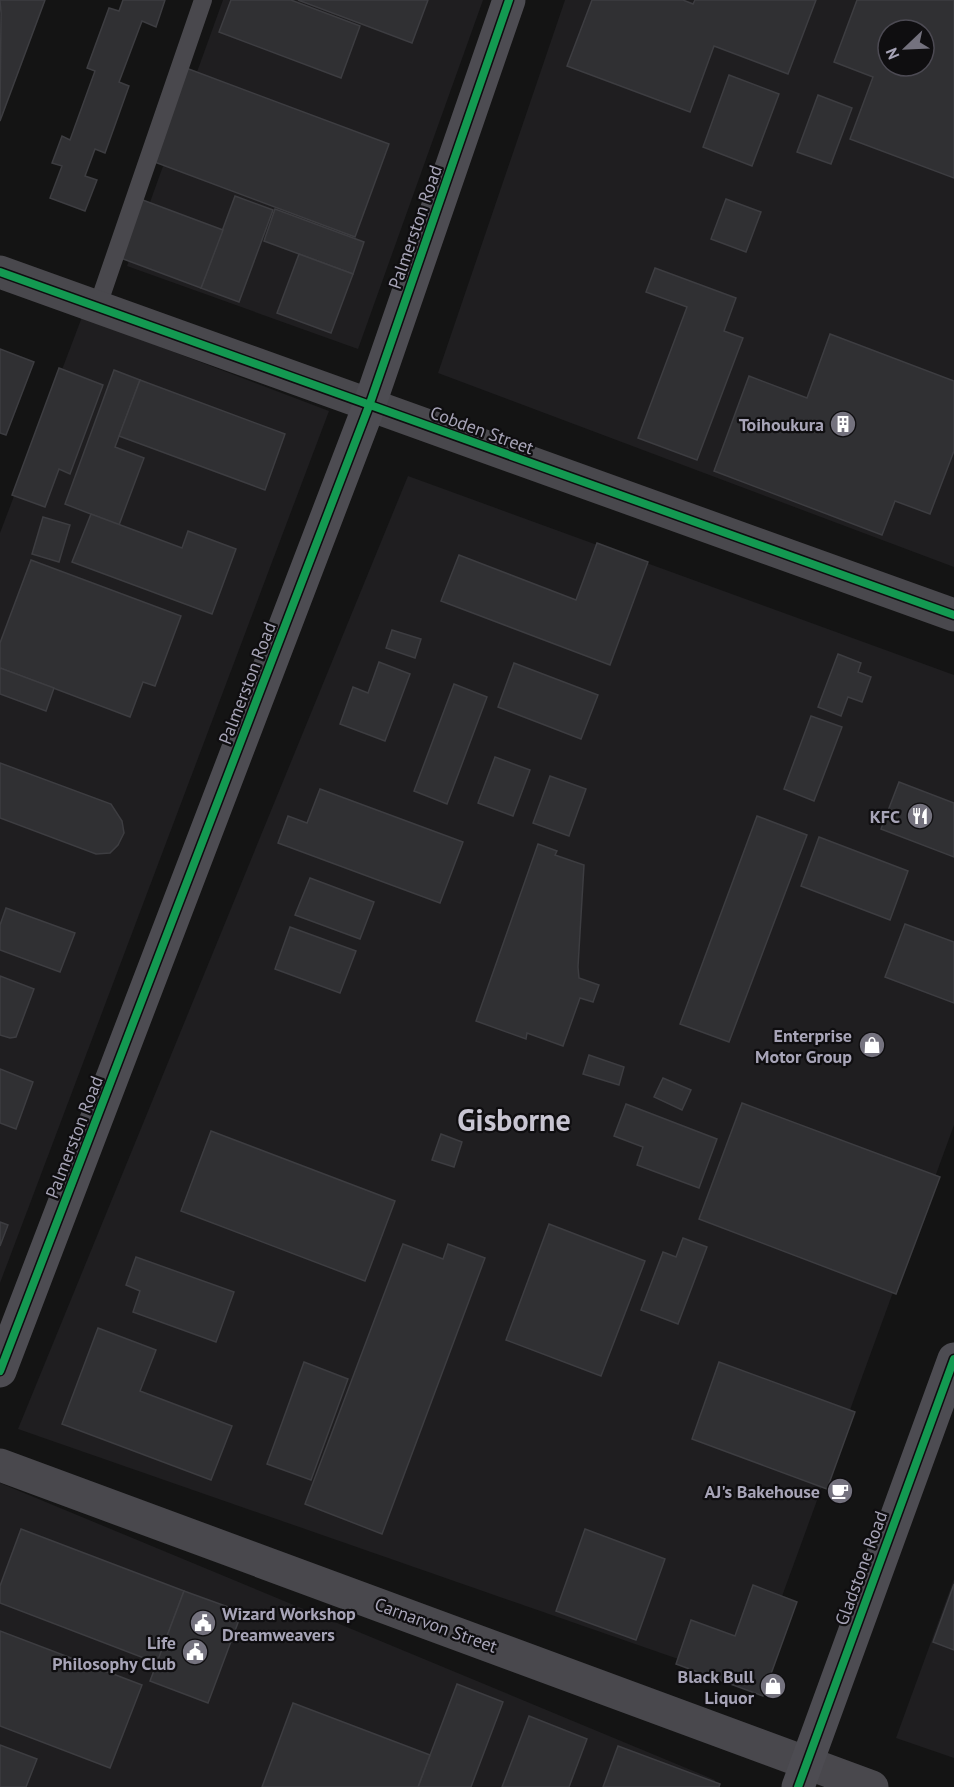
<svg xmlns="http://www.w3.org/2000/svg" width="954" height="1787" viewBox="0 0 954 1787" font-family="'PT Sans',sans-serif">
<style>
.built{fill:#1f1e20;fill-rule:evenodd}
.building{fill:#303033;stroke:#3d3d41;stroke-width:1.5;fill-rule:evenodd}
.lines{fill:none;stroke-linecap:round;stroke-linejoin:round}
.lane{stroke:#49484d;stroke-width:18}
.street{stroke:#49484d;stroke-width:33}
.secondary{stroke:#4d4c52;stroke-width:33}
.cycleway-casing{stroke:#0f0e10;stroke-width:11}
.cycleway{stroke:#139951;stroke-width:8}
.labels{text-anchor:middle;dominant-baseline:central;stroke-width:4.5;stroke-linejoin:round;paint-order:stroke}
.street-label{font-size:18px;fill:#a7a4b7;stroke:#0f0e10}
.poi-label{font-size:18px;font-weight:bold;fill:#a7a4b7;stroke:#0f0e10;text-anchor:end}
.town-label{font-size:30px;font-weight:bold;fill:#c8c5d2;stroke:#0f0e10}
</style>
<rect width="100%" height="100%" fill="#141414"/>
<g class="built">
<path d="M 223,0 L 483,0 L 358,349 L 127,266 Z"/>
<path d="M 565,0 L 954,0 L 954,567 L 438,373 ZM 888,30 L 924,30 L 924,66 L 888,66 Z"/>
<path d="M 82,317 L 329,411 L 0,1283 L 0,533 Z"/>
<path d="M 408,476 L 954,675 L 954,1125 L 750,1684 L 18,1429 Z"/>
<path d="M 0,1483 L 715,1780 L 713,1787 L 0,1787 Z"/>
<path d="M 954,1579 L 954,1758 L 896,1738 Z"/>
</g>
<g class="building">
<path d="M 0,0 L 45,0 L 0,121 L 1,13 Z"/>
<path d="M 123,0 L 165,0 L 156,27 L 142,21 L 119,82 L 129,86 L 105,153 L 95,149 L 85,176 L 97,180 L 85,211 L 50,198 L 62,166 L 52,163 L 62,136 L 70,140 L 95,71 L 87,68 L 109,8 L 119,11 Z"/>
<path d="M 231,0 L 291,0 L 360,26 L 341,78 L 219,32 Z"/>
<path d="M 298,0 L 428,0 L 412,43 Z"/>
<path d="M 592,0 L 683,0 L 693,4 L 695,0 L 816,0 L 788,74 L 714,46 L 690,112 L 567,66 Z"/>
<path d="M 857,0 L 954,0 L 954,178 L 850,139 L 873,77 L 834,62 ZM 888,30 L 924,30 L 924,66 L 888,66 Z"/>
<path d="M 186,68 L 389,144 L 355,237 L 152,161 Z"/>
<path d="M 729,75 L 779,94 L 752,166 L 703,147 Z"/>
<path d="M 818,95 L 852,108 L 831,164 L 797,152 Z"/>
<path d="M 235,196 L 273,210 L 239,302 L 201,288 Z"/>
<path d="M 140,199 L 223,230 L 201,288 L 118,257 Z"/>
<path d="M 726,199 L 761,212 L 746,252 L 711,239 Z"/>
<path d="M 275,209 L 364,242 L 353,274 L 264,241 Z"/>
<path d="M 299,254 L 353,274 L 331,333 L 277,313 Z"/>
<path d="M 655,268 L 736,298 L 724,331 L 743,338 L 697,460 L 638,438 L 687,307 L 646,292 Z"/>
<path d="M 830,334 L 954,381 L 954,451 L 930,514 L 895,501 L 882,535 L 714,471 L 749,376 L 807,398 Z"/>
<path d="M 0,349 L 34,362 L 6,435 L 0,433 Z"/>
<path d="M 59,368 L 103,385 L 70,474 L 59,469 L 45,507 L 12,495 Z"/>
<path d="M 114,370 L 140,380 L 115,447 L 144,458 L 119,525 L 65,504 Z"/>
<path d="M 140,380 L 285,434 L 265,490 L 119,436 Z"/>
<path d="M 91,514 L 182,548 L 188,531 L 236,549 L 212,614 L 72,562 Z"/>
<path d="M 43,517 L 70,525 L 59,562 L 32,554 Z"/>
<path d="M 597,543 L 648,562 L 610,665 L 441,601 L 459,555 L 576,600 Z"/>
<path d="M 31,560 L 181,616 L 155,686 L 143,682 L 130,717 L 0,668 L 0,643 Z"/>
<path d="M 392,630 L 421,639 L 415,658 L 386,648 Z"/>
<path d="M 838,654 L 861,663 L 858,672 L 871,677 L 862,702 L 848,697 L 841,716 L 818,707 Z"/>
<path d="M 379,662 L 410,674 L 385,741 L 340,724 L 353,687 L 368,693 Z"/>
<path d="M 514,663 L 598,695 L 581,739 L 498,707 Z"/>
<path d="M 0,668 L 54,688 L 46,711 L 0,694 Z"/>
<path d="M 454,684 L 487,697 L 447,804 L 414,791 Z"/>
<path d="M 811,716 L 842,727 L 814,801 L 784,789 Z"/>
<path d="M 495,757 L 530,770 L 513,816 L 478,803 Z"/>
<path d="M 0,763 L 111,804 L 122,821 L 124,833 L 118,845 L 110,853 L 96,854 L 0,818 Z"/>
<path d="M 550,776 L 586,789 L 569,836 L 533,823 Z"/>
<path d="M 899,782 L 954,803 L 954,857 L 881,829 Z"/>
<path d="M 320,789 L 463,842 L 440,903 L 278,843 L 288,816 L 307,823 Z"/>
<path d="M 757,816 L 807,835 L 729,1042 L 680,1024 Z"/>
<path d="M 819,837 L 908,871 L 890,920 L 801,886 Z"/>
<path d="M 538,844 L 557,851 L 555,855 L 584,865 L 578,967 L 579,978 L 599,985 L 593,1002 L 580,998 L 563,1046 L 527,1033 L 526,1039 L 476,1021 Z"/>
<path d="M 310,878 L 374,902 L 360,939 L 295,915 Z"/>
<path d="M 6,908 L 75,933 L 60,972 L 0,950 L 0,925 Z"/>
<path d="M 905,924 L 954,942 L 954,1003 L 885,977 Z"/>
<path d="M 290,927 L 356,951 L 340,993 L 275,969 Z"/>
<path d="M 0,976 L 34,989 L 16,1037 L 10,1038 L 0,1035 Z"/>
<path d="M 589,1055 L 624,1067 L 619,1085 L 583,1074 Z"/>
<path d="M 0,1069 L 33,1082 L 16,1129 L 0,1123 Z"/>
<path d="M 663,1078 L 691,1090 L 682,1110 L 654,1097 Z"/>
<path d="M 742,1103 L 940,1177 L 896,1294 L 699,1219 Z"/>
<path d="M 626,1104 L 717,1139 L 699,1188 L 637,1165 L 643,1147 L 614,1136 Z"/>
<path d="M 211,1131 L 395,1201 L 365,1281 L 181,1211 Z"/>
<path d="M 441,1134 L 462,1142 L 454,1167 L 432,1160 Z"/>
<path d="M 0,1222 L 8,1225 L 0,1246 Z"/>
<path d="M 549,1224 L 645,1261 L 601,1376 L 506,1340 Z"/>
<path d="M 683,1238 L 707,1247 L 678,1324 L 641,1310 L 663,1252 L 676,1257 Z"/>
<path d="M 403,1244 L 443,1259 L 448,1244 L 485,1258 L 382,1534 L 305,1504 Z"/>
<path d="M 136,1257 L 234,1292 L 216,1342 L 133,1312 L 140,1291 L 126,1285 Z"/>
<path d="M 98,1328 L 156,1350 L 140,1391 L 232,1426 L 211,1480 L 62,1424 Z"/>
<path d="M 304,1362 L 348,1379 L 311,1480 L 267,1464 Z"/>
<path d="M 719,1362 L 855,1412 L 827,1489 L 692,1439 Z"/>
<path d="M 21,1529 L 184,1591 L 157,1663 L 0,1603 L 0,1586 Z"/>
<path d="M 585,1529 L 665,1559 L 636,1640 L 556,1611 Z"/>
<path d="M 954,1584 L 954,1650 L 933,1642 Z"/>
<path d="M 753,1585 L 797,1602 L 763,1696 L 676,1664 L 691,1620 L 735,1636 Z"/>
<path d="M 184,1591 L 242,1612 L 208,1703 L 150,1681 Z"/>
<path d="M 0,1631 L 142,1685 L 110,1768 L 0,1726 Z"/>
<path d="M 457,1684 L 503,1702 L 471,1787 L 418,1787 Z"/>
<path d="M 293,1703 L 430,1755 L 418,1787 L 262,1787 Z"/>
<path d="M 529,1716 L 587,1739 L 569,1787 L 502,1787 Z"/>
<path d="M 0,1745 L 37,1759 L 26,1787 L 0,1787 Z"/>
<path d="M 618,1746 L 720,1784 L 719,1787 L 603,1787 Z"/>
</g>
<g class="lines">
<path class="lane" d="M 97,308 L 203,0"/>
<g class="street">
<path d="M 0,272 L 954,615"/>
<path d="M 0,1465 L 872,1787"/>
</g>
<g class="secondary">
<path d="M 0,1371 L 369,406 L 509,0"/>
<path d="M 798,1787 L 954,1359"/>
</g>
<g class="cycleway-casing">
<g id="cycleway">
<path d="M 0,272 L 954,615"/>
<path d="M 0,1371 L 369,406 L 509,0"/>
<path d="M 798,1787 L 954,1359"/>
</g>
</g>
<use href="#cycleway" class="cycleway"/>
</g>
<defs>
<g id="building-disc" transform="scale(1.35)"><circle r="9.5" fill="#74727e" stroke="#0f0e10"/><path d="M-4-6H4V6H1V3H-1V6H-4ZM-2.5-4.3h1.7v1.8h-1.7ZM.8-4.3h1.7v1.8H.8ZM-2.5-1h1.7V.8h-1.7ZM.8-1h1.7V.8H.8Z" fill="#fff"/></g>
<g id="restaurant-disc" transform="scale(1.35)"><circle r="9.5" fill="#74727e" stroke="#0f0e10"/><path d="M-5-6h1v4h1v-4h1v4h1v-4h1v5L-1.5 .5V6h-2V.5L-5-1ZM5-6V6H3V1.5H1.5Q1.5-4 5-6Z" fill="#fff"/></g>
<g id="shop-disc" transform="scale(1.35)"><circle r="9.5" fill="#74727e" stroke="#0f0e10"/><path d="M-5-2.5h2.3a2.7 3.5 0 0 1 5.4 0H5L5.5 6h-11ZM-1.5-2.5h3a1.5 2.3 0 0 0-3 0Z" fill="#fff"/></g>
<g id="cafe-disc" transform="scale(1.35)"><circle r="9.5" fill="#74727e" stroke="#0f0e10"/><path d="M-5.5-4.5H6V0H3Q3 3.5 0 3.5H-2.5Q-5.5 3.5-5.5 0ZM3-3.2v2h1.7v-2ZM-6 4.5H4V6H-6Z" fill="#fff"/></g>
<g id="civic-disc" transform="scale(1.35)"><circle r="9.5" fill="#74727e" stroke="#0f0e10"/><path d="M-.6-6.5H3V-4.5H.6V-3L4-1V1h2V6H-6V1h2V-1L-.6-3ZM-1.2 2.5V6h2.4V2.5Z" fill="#fff"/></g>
</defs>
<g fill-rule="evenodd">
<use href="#building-disc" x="843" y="424"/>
<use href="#restaurant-disc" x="920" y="816"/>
<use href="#shop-disc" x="872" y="1045"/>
<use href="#cafe-disc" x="840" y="1491"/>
<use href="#civic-disc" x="203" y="1623"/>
<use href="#civic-disc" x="195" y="1652"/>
<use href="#shop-disc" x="773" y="1686"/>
</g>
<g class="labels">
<g class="street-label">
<text transform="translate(415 227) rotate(-71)">Palmerston Road</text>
<text transform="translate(482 430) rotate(20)">Cobden Street</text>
<text transform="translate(247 683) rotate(-69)">Palmerston Road</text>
<text transform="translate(74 1137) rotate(-69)">Palmerston Road</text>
<text transform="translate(861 1568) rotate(-70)">Gladstone Road</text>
<text transform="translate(436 1625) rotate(20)">Carnarvon Street</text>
</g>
<g class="poi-label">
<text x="824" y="424">Toihoukura</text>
<text x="900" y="816">KFC</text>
<text x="852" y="1035">Enterprise<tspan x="852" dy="21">Motor Group</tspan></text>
<text x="820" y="1491">AJ's Bakehouse</text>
<text x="222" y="1613" text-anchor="start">Wizard Workshop<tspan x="222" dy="21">Dreamweavers</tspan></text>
<text x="176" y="1642">Life<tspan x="176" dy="21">Philosophy Club</tspan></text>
<text x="754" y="1676">Black Bull<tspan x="754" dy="21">Liquor</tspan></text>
</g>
<g class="town-label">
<text x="514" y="1119">Gisborne</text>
</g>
</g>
<g transform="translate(906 48) rotate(247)"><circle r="28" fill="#0f0e10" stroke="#4c4a53" stroke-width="1.5"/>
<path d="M0-4.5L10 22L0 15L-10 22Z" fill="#74727e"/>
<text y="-9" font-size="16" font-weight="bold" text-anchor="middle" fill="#a7a4b7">N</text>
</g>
</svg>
